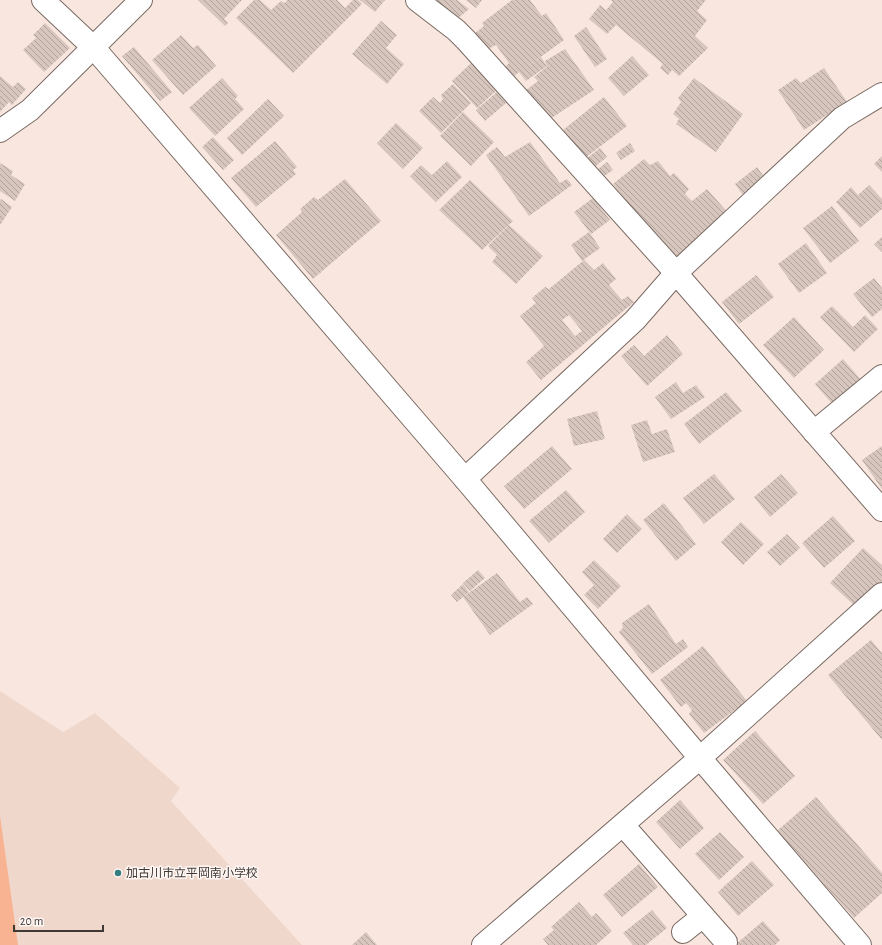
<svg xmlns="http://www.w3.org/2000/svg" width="882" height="945" viewBox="0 0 882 945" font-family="'Alegreya Sans','Noto Sans JP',sans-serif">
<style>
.built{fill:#f0d7cc}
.park{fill:#f7b392}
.building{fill:url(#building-back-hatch);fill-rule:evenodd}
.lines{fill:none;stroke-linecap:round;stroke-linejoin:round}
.minor-casing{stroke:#796a63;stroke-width:24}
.minor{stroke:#fff;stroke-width:22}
.poi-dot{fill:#357e7f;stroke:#fef7f4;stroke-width:1.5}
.labels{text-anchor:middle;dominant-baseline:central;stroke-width:3;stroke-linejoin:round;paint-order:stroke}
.poi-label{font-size:12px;fill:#3f3835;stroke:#fef7f4;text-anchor:start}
</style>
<defs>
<pattern id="building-back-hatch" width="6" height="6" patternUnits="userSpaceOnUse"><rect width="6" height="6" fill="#d7c6be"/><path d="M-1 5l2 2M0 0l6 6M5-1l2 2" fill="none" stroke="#b0a29b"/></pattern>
</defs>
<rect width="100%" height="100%" fill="#f9e7df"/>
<path class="built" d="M 0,691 L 63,732 L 95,713 L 180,788 L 171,801 L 302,945 L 0,945 Z"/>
<path class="park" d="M 0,816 L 18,945 L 0,945 Z"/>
<g class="building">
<path d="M 198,0 L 242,0 L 224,19 L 228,23 L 225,26 Z"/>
<path d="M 254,0 L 260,0 L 271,10 L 281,1 L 285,3 L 287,0 L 337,0 L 345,8 L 353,0 L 358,0 L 362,4 L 293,73 L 236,18 Z"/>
<path d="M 360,0 L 385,0 L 375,12 Z"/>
<path d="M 431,0 L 457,0 L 469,9 L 456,20 Z"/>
<path d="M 466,0 L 482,0 L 476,8 Z"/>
<path d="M 512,0 L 530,0 L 542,16 L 546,13 L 564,40 L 524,69 L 541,57 L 547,66 L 526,81 L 519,72 L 512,78 L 504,68 L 509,63 L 496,45 L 486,50 L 474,34 L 484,26 L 482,23 Z"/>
<path d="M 611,0 L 706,0 L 697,11 L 707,20 L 695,36 L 708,48 L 679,76 L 672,70 L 668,75 L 660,68 L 663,64 L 616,25 L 607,34 L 589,19 L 600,5 L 606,10 L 613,2 Z"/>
<path d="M 381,21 L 397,35 L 386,48 L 404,64 L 387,84 L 352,54 Z"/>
<path d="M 45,23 L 70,48 L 44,72 L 23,50 L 36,38 L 33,35 Z"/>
<path d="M 586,27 L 607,59 L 595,67 L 574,36 Z"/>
<path d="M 181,35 L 193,48 L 198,45 L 216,66 L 183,95 L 152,60 Z"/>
<path d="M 134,47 L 172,92 L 160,101 L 122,56 Z"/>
<path d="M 565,49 L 594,90 L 550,119 L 525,91 L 538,81 L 534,77 L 549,65 L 547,66 L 545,61 Z"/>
<path d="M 632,56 L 649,75 L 624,96 L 608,78 Z"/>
<path d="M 471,63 L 496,91 L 477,108 L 452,81 Z"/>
<path d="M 824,68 L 847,102 L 804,130 L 778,90 L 796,78 L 801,83 Z"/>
<path d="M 0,76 L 13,87 L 18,82 L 26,89 L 12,105 L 9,102 L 0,112 Z"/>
<path d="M 222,78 L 238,96 L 235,99 L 244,109 L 215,136 L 189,108 Z"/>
<path d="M 694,78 L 743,114 L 716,152 L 676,124 L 679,119 L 673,114 L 681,102 L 678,98 Z"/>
<path d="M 453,84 L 471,103 L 441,133 L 419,111 L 433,97 L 440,103 L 443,99 L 441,95 Z"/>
<path d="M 497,92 L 506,103 L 485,121 L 476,110 Z"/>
<path d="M 604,97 L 627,126 L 585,158 L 563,130 Z"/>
<path d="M 268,99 L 284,116 L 242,155 L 227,138 Z"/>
<path d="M 463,112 L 494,142 L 471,166 L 440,136 Z"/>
<path d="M 396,123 L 423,148 L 403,169 L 377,143 Z"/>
<path d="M 213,137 L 234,160 L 223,170 L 202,147 Z"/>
<path d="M 275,141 L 297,167 L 293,170 L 296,174 L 256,207 L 231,178 Z"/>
<path d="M 530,142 L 560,183 L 567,179 L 572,185 L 529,216 L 486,155 L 497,147 L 505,157 Z"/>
<path d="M 630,143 L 635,151 L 621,160 L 616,153 Z"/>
<path d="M 600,148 L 607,157 L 592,169 L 585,160 Z"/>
<path d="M 882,156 L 882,172 L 874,164 Z"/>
<path d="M 644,159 L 650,165 L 658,161 L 670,176 L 674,173 L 689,189 L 685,194 L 692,201 L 707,189 L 729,214 L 677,258 L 638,214 L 637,215 L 613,184 Z"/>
<path d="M 447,161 L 462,177 L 436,202 L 410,176 L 421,165 L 432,175 Z"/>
<path d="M 607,162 L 613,170 L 600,179 L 594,172 Z"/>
<path d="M 0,163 L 13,171 L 11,175 L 25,184 L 15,201 L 0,191 Z"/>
<path d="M 757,167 L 765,178 L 743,195 L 735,184 Z"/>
<path d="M 345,179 L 381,221 L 313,279 L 276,235 L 302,212 L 300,209 L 314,197 L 318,200 Z"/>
<path d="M 470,180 L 513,221 L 482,250 L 439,210 Z"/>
<path d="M 869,185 L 882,199 L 882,209 L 860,228 L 836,202 L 851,187 L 858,195 Z"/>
<path d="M 593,198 L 610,220 L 591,234 L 574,212 Z"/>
<path d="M 1,199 L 12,207 L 0,225 L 0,200 Z"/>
<path d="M 832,206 L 859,241 L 830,263 L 803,228 Z"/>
<path d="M 509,225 L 543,256 L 516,284 L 492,262 L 497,255 L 488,246 Z"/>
<path d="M 589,232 L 600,248 L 582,261 L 571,245 Z"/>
<path d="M 882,237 L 882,252 L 874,244 Z"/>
<path d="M 806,243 L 827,273 L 799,293 L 778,264 Z"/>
<path d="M 584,260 L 594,270 L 603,263 L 616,279 L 609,285 L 622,300 L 628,296 L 634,302 L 541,380 L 526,362 L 544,346 L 520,316 L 536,303 L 532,298 L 545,287 L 549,289 ZM 569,315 L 582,331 L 575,336 L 562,320 Z"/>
<path d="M 756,275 L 774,297 L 739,324 L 722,302 Z"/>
<path d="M 874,278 L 882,288 L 882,309 L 872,317 L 853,294 Z"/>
<path d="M 832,306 L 853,327 L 865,315 L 878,329 L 854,352 L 820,317 Z"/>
<path d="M 794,317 L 824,350 L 794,378 L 763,345 Z"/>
<path d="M 667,335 L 683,354 L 647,386 L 621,356 L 634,345 L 644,356 Z"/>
<path d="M 843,359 L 862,381 L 834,406 L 815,384 Z"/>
<path d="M 676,382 L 683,393 L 696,385 L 705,397 L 671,419 L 655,397 Z"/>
<path d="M 726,392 L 742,411 L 699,444 L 684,424 Z"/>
<path d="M 597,411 L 605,439 L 574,446 L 567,419 Z"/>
<path d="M 647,420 L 652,434 L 667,429 L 675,452 L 643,462 L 631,425 Z"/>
<path d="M 552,446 L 572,469 L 524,509 L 504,486 Z"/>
<path d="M 882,446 L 882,489 L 862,460 Z"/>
<path d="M 714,474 L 735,499 L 704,524 L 683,498 Z"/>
<path d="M 781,474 L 798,493 L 770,517 L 754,497 Z"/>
<path d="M 566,490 L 585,512 L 549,543 L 529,521 Z"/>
<path d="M 664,503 L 696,544 L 676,561 L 643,520 Z"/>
<path d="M 627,514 L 642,529 L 617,553 L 603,539 Z"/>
<path d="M 833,516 L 855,541 L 824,568 L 802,543 Z"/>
<path d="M 741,522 L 764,544 L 743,565 L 721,542 Z"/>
<path d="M 787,534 L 800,548 L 780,566 L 767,552 Z"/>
<path d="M 863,548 L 882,565 L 882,581 L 857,608 L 830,583 Z"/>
<path d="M 594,560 L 621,586 L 598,609 L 584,595 L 594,585 L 582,572 Z"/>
<path d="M 478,570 L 485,578 L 470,591 L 463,583 Z"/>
<path d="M 497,573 L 520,602 L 527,597 L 533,604 L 490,635 L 463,597 Z"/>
<path d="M 463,584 L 469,592 L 457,602 L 451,595 Z"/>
<path d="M 649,604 L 676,644 L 683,639 L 688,647 L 652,674 L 619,632 L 623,628 L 622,623 Z"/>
<path d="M 871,640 L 882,653 L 882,740 L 828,675 Z"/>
<path d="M 703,646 L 747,701 L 704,733 L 689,714 L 692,710 L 686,703 L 681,707 L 660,680 Z"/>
<path d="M 755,731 L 795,776 L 763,804 L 723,760 Z"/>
<path d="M 816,797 L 882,873 L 882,893 L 854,918 L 777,831 Z"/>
<path d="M 680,800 L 704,828 L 680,849 L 656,822 Z"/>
<path d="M 720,832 L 744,857 L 719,880 L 695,854 Z"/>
<path d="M 752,861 L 774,885 L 738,916 L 718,892 Z"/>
<path d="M 639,864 L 658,887 L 622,917 L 603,895 Z"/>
<path d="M 579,902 L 592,917 L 596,913 L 612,931 L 596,945 L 548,945 L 543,939 L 554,930 L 551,927 Z"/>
<path d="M 652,910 L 667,928 L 646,945 L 633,945 L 623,933 Z"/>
<path d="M 763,921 L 780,940 L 775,945 L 735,945 Z"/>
<path d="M 366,932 L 377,945 L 352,945 Z"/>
</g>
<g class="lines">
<g class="minor-casing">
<g id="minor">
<path d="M 43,0 L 94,48 L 465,479 L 700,758 L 860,945"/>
<path d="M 417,0 L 456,30 L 466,40 L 676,273 L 882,510"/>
<path d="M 0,131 L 30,110 L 141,0"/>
<path d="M 814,432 L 882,376"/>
<path d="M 465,479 L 635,320 L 676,273 L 842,118 L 882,94"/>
<path d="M 623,825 L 726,942"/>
<path d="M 683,932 L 703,916"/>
<path d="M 483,945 L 700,758 L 882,594"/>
</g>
</g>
<use href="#minor" class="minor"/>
</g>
<circle class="poi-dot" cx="118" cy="873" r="4"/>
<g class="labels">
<g class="poi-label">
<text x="126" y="873">加古川市立平岡南小学校</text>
</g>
</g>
<path d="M14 925v6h89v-6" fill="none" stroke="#3f3835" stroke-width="2"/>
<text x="20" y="925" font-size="12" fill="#3f3835" stroke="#fef7f4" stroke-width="3" paint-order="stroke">20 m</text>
</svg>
